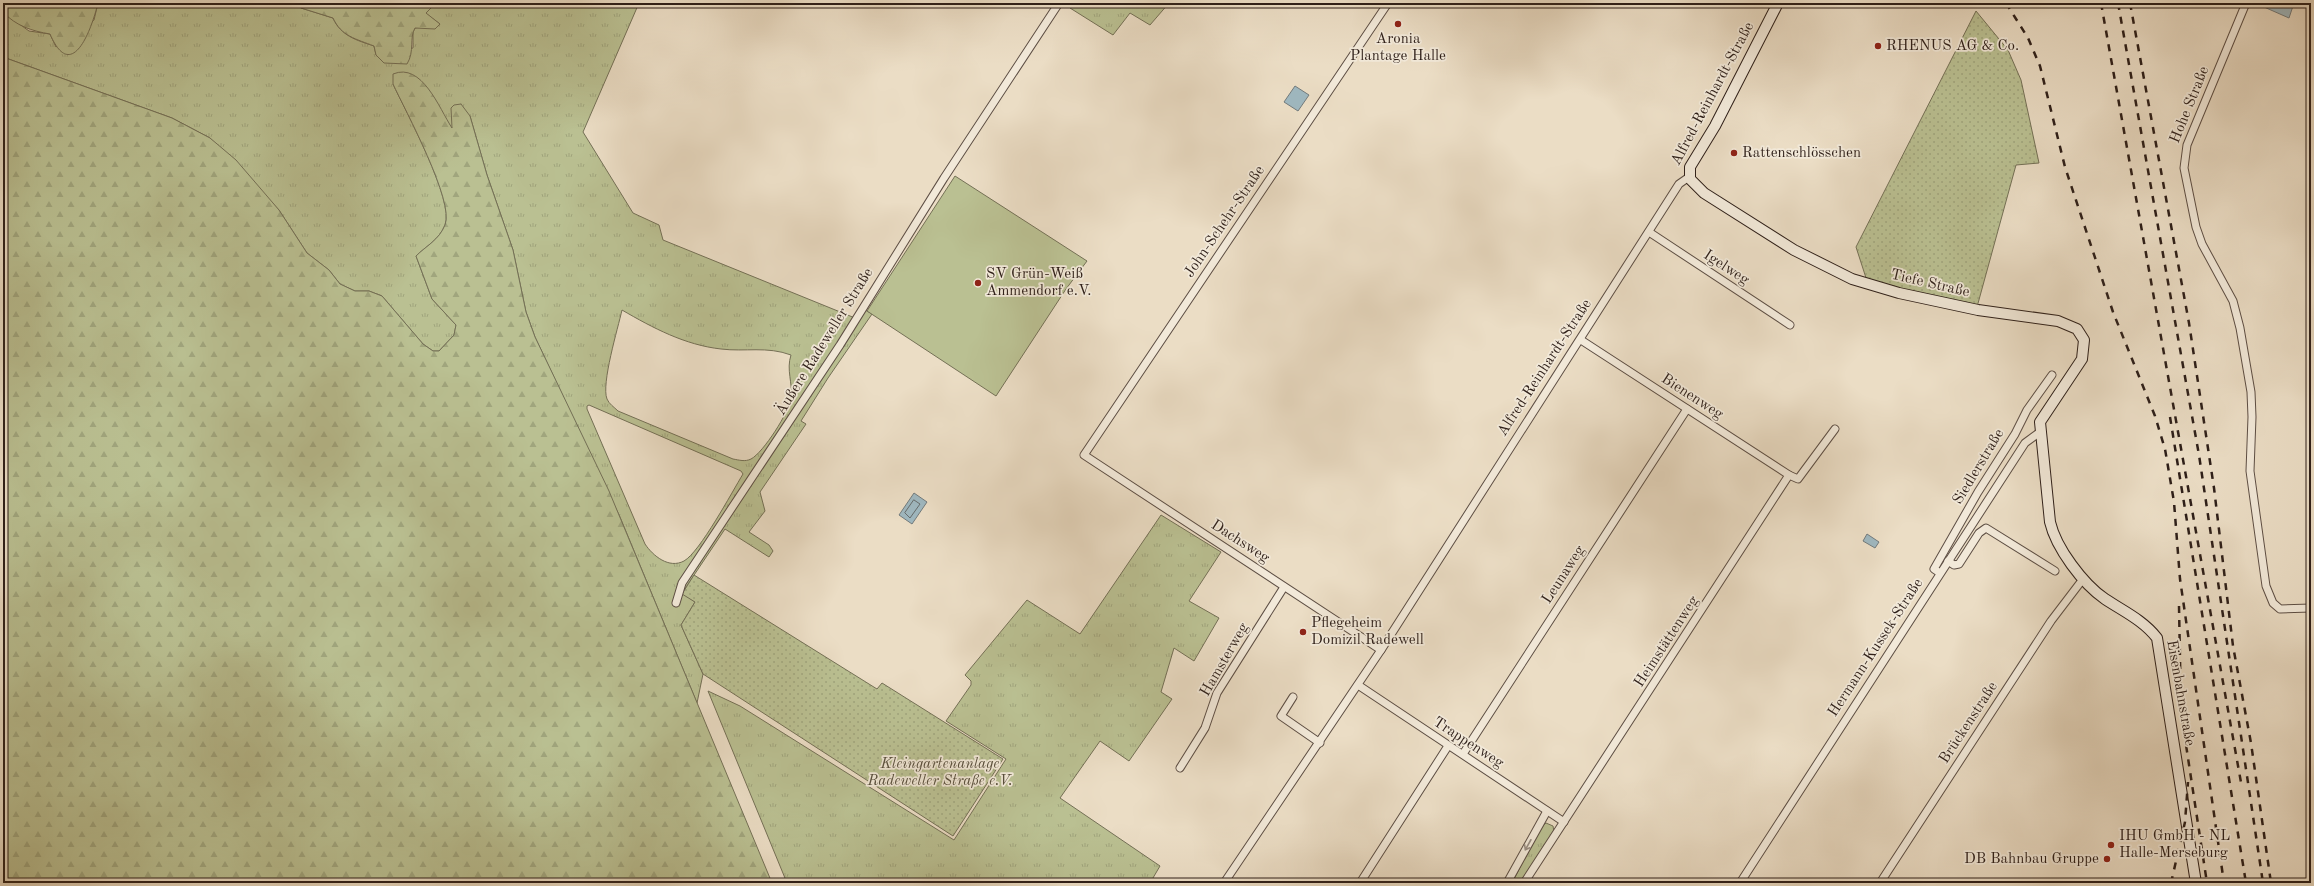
<svg xmlns="http://www.w3.org/2000/svg" width="2314" height="886" viewBox="0 0 2314 886" font-family="'Old Standard TT',serif">
<style>
.grass{fill:url(#grass-tufts);stroke:#747056;fill-rule:evenodd}
.forest{fill:url(#forest-firs);stroke:#747056}
.garden{fill:url(#garden-dots);stroke:#747056}
.pitch{fill:#bac092;stroke:#747056}
.water{fill:#9fb8c0;stroke:#727b7d}
.lines{fill:none;stroke-linecap:round;stroke-linejoin:round}
.shore{stroke:#666c6c;stroke-width:1}
.street-casing{stroke:#5d4e44;stroke-width:9}
.secondary-casing{stroke:#2e1f19;stroke-width:12}
.street{stroke:#f2e9d9;stroke-width:7}
.secondary{stroke:#f2e9d9;stroke-width:10}
.rail{stroke:#2e1f19;stroke-width:2.5;stroke-dasharray:7 7;stroke-linecap:butt}
.oneway{stroke:#9a8e83}
.poi-dot{fill:#8f2418;stroke:#f2e9d9;stroke-width:1.5}
.labels{text-anchor:middle;dominant-baseline:central;stroke-width:3.5;stroke-linejoin:round;paint-order:stroke}
.poi-label{font-size:15px;fill:#2e1f19;stroke:#f2e9d9;text-anchor:start}
.street-label{font-size:15px;fill:#2e1f19;stroke:#f2e9d9}
.park-label{font-size:15px;font-style:italic;fill:#584f3d;stroke:#f2e9d9}
</style>
<defs>
<pattern id="grass-tufts" width="24" height="20" patternUnits="userSpaceOnUse"><rect width="24" height="20" fill="#bac092"/><path d="M3 7l-1-3M5 7V3M7 7l1-3M15 17l-1-3M17 17v-4M19 17l1-3" fill="none" stroke="#a0a57d"/></pattern>
<pattern id="forest-firs" width="22" height="20" patternUnits="userSpaceOnUse"><rect width="22" height="20" fill="#bac092"/><path d="M5 1l3.5 6h-7zM16 11l3.5 6h-7z" fill="#a0a57d"/></pattern>
<pattern id="garden-dots" width="8" height="8" patternUnits="userSpaceOnUse"><rect width="8" height="8" fill="#bac092"/><path d="M2 2h.1M6 6h.1" fill="none" stroke="#a0a57d" stroke-width="1.8" stroke-linecap="round"/></pattern>
</defs>
<rect width="100%" height="100%" fill="#ebddc5"/>
<filter id="stains"><feTurbulence type="fractalNoise" baseFrequency=".005" numOctaves="4"/><feColorMatrix values="0 0 0 0 .2 0 0 0 0 .09 0 0 0 0 .02 0 0 0 .5 -.17"/></filter>
<radialGradient id="worn" r=".72"><stop offset=".6" stop-color="#630" stop-opacity="0"/><stop offset="1" stop-color="#630" stop-opacity=".3"/></radialGradient>
<g class="grass">
<path d="M 98,3 L 295,3 L 301,8 L 333,18 C 341,36 356,40 374,46 L 376,55 L 413,48 L 413,32 L 415,28 L 440,24 L 425,13 L 436,3 L 639,3 L 583,132 L 633,213 L 659,225 L 663,240 L 855,318 L 862,308 L 872,314 L 828,378 L 801,421 L 806,424 L 760,492 L 765,511 L 749,532 L 769,545 L 773,551 L 769,557 L 725,529 L 682,593 L 695,602 L 681,625 L 703,674 L 697,703 L 620,517 L 535,337 L 526,312 L 513,250 L 487,175 L 470,116 L 452,129 L 439,108 L 393,84 C 405,110 455,202 445,225 C 439,240 426,246 416,256 L 432,299 L 456,325 L 454,335 L 439,351 L 433,351 L 423,344 L 382,296 L 369,291 L 355,291 L 340,284 L 329,270 L 307,253 L 279,210 L 210,138 L 172,118 L 3,57 L 3,12 L 29,31 L 50,34 L 56,47 L 94,20 ZM 622,310 C 653,328 685,345 721,349 C 745,352 767,346 791,355 C 786,370 793,383 791,398 C 790,411 763,453 751,459 C 745,462 739,460 733,459 L 618,411 C 614,407 609,404 607,399 C 601,384 618,328 622,310 ZM 589,405 L 741,471 L 743,474 C 732,492 700,552 684,561 C 669,569 653,556 645,544 L 587,409 L 587,406 Z"/>
<path d="M 1073,3 L 1169,3 L 1150,25 L 1130,13 L 1113,35 L 1070,8 Z"/>
<path d="M 1161,515 L 1221,552 L 1189,601 L 1219,618 L 1194,661 L 1174,648 L 1161,692 L 1172,699 L 1129,761 L 1100,741 L 1060,798 L 1160,866 L 1150,883 L 787,883 L 708,691 L 740,706 L 954,840 L 1006,759 L 946,721 L 971,685 L 971,681 L 965,675 L 1027,600 L 1080,634 Z"/>
<path d="M 1546,823 L 1553,826 L 1554,832 L 1521,883 L 1512,883 L 1541,827 Z"/>
</g>
<g class="forest">
<path d="M 3,3 L 98,3 C 92,28 72,85 50,34 C 32,31 16,26 3,12 Z"/>
<path d="M 295,3 L 436,3 L 426,13 L 440,24 L 435,29 L 415,28 C 409,38 415,51 407,64 L 384,63 L 376,55 L 374,46 C 356,39 341,36 333,18 L 301,8 Z"/>
<path d="M 3,57 L 172,118 L 210,138 L 236,160 L 279,210 L 307,253 L 329,270 L 340,284 L 355,291 L 369,291 L 382,296 L 423,344 L 433,351 L 439,351 L 454,335 L 456,325 L 432,299 L 416,256 C 426,246 439,240 445,225 C 455,202 405,110 393,84 L 393,74 C 422,62 439,108 452,128 L 451,108 L 454,105 L 461,104 L 470,116 L 487,175 L 513,250 L 526,312 L 535,337 L 609,491 L 772,883 L 3,883 Z"/>
</g>
<g class="garden">
<path d="M 1976,11 L 2008,50 L 2021,80 L 2039,163 L 2016,165 L 1977,307 L 1867,281 L 1856,247 Z"/>
<path d="M 694,575 L 877,689 L 882,683 L 1003,759 L 953,836 L 703,674 L 681,625 L 695,602 L 682,594 Z"/>
</g>
<path class="pitch" d="M 955,176 L 1087,261 L 1066,289 L 996,396 L 867,311 Z"/>
<g class="water">
<path d="M 2265,3 L 2294,3 L 2289,18 L 2264,7 Z"/>
<path d="M 1295,86 L 1309,95 L 1298,111 L 1284,102 Z"/>
<path d="M 914,493 L 927,502 L 912,524 L 899,515 Z"/>
<path d="M 1867,534 L 1879,542 L 1875,548 L 1863,541 Z"/>
</g>
<g class="lines">
<path class="shore" d="M 914,500 L 920,504 L 910,518 L 905,513 Z"/>
<g class="street-casing">
<g id="street">
<path d="M 2246,3 L 2187,145 L 2184,168 L 2196,227 L 2202,244 L 2233,301 L 2240,328 L 2251,392 L 2252,417 L 2250,471 L 2266,586 L 2273,603 L 2280,609 L 2311,608"/>
<path d="M 1649,232 L 1790,325"/>
<path d="M 1581,340 L 1789,475"/>
<path d="M 1948,561 L 1954,565 L 1959,564 L 1979,533 L 1986,528 L 2055,571"/>
<path d="M 1940,573 L 1934,569 L 1978,492 L 2015,434 L 2027,410 L 2052,375"/>
<path d="M 676,603 L 682,583 L 840,345 L 944,178 L 1059,3"/>
<path d="M 1381,650 L 1084,455 L 1388,3"/>
<path d="M 1358,685 L 1564,822"/>
<path d="M 1293,697 L 1281,716 L 1320,743"/>
<path d="M 1463,754 L 1687,409"/>
<path d="M 1180,768 L 1205,728 L 1217,693 L 1284,587"/>
<path d="M 1224,883 L 1381,650 L 1679,184 L 1689,177"/>
<path d="M 1360,883 L 1448,746"/>
<path d="M 1507,883 L 1547,811"/>
<path d="M 1524,883 L 1789,475 L 1798,479 L 1835,429"/>
<path d="M 1740,883 L 2025,443 L 2040,432"/>
<path d="M 1880,883 L 2051,621 L 2083,579"/>
</g>
</g>
<g class="secondary-casing">
<path id="secondary" d="M 1778,3 L 1715,126 L 1690,167 L 1690,179 L 1704,193 L 1794,250 L 1852,279 L 1899,293 L 1978,310 L 2058,321 L 2077,329 L 2084,340 L 2082,359 L 2040,422 L 2050,522 C 2056,548 2083,584 2105,599 C 2123,611 2143,620 2157,638 L 2196,883"/>
</g>
<use href="#street" class="street"/>
<use href="#secondary" class="secondary"/>
<g class="rail">
<path d="M 2006,3 L 2028,38 L 2040,66 L 2065,167 L 2113,312 L 2155,416 L 2165,449 L 2174,502 L 2180,579 L 2224,883"/>
<path d="M 2101,3 L 2242,788"/>
<path d="M 2118,3 L 2199,455 L 2263,883"/>
<path d="M 2130,3 L 2189,323 L 2214,488 L 2233,646 L 2251,743 L 2271,883"/>
<path d="M 2170,417 L 2246,883"/>
<path d="M 2179,606 L 2181,712 L 2207,883"/>
<path d="M 2171,883 L 2185,822 L 2188,782"/>
</g>
</g>
<defs><path id="oneway-shaft" d="M-6 0H5M1.5-3L5.5 0L1.5 3" fill="none" stroke-width="1.6" stroke-linecap="round" stroke-linejoin="round"/></defs>
<use class="oneway" href="#oneway-shaft" transform="translate(1528 845) rotate(119)"/>
<g class="poi-dot">
<circle cx="1398" cy="24" r="4"/>
<circle cx="1878" cy="46" r="4"/>
<circle cx="1734" cy="153" r="4"/>
<circle cx="978" cy="283" r="4"/>
<circle cx="1303" cy="632" r="4"/>
<circle cx="2111" cy="845" r="4"/>
<circle cx="2107" cy="859" r="4"/>
</g>
<g class="labels">
<g class="poi-label">
<text x="1398" y="39" text-anchor="middle">Aronia<tspan x="1398" dy="17">Plantage Halle</tspan></text>
<text x="1886" y="46">RHENUS AG &amp; Co.</text>
<text x="1742" y="153">Rattenschlösschen</text>
<text x="986" y="274">SV Grün-Weiß<tspan x="986" dy="17">Ammendorf e.V.</tspan></text>
<text x="1311" y="623">Pflegeheim<tspan x="1311" dy="17">Domizil Radewell</tspan></text>
<text x="2119" y="836">IHU GmbH - NL<tspan x="2119" dy="17">Halle-Merseburg</tspan></text>
<text x="2099" y="859" text-anchor="end">DB Bahnbau Gruppe</text>
</g>
<g class="street-label">
<text transform="translate(1713 94) rotate(-62)">Alfred-Reinhardt-Straße</text>
<text transform="translate(2190 105) rotate(-68)">Hohe Straße</text>
<text transform="translate(1225 222) rotate(-56)">John-Schehr-Straße</text>
<text transform="translate(1726 268) rotate(33)">Igelweg</text>
<text transform="translate(1930 284) rotate(13)">Tiefe Straße</text>
<text transform="translate(825 342) rotate(-58)">Äußere Radeweller Straße</text>
<text transform="translate(1545 368) rotate(-57)">Alfred-Reinhardt-Straße</text>
<text transform="translate(1692 397) rotate(33)">Bienenweg</text>
<text transform="translate(1979 467) rotate(-59)">Siedlerstraße</text>
<text transform="translate(1240 542) rotate(33)">Dachsweg</text>
<text transform="translate(1564 575) rotate(-57)">Leunaweg</text>
<text transform="translate(1667 642) rotate(-57)">Heimstättenweg</text>
<text transform="translate(1876 648) rotate(-57)">Hermann-Kussek-Straße</text>
<text transform="translate(1225 660) rotate(-60)">Hamsterweg</text>
<text transform="translate(2180 693) rotate(80)">Eisenbahnstraße</text>
<text transform="translate(1969 723) rotate(-57)">Brückenstraße</text>
<text transform="translate(1468 743) rotate(33)">Trappenweg</text>
</g>
<g class="park-label">
<text x="940" y="764">Kleingartenanlage<tspan x="940" dy="17">Radeweller Straße e.V.</tspan></text>
</g>
</g>
<rect width="2314" height="886" fill="none" stroke="#ebddc5" stroke-width="16"/>
<rect x="4" y="4" width="2306" height="878" fill="none" stroke="#2e1f19" stroke-width="2"/>
<rect x="8" y="8" width="2298" height="870" fill="none" stroke="#2e1f19"/>
<rect width="100%" height="100%" filter="url(#stains)"/>
<rect width="100%" height="100%" fill="url(#worn)"/>
</svg>
